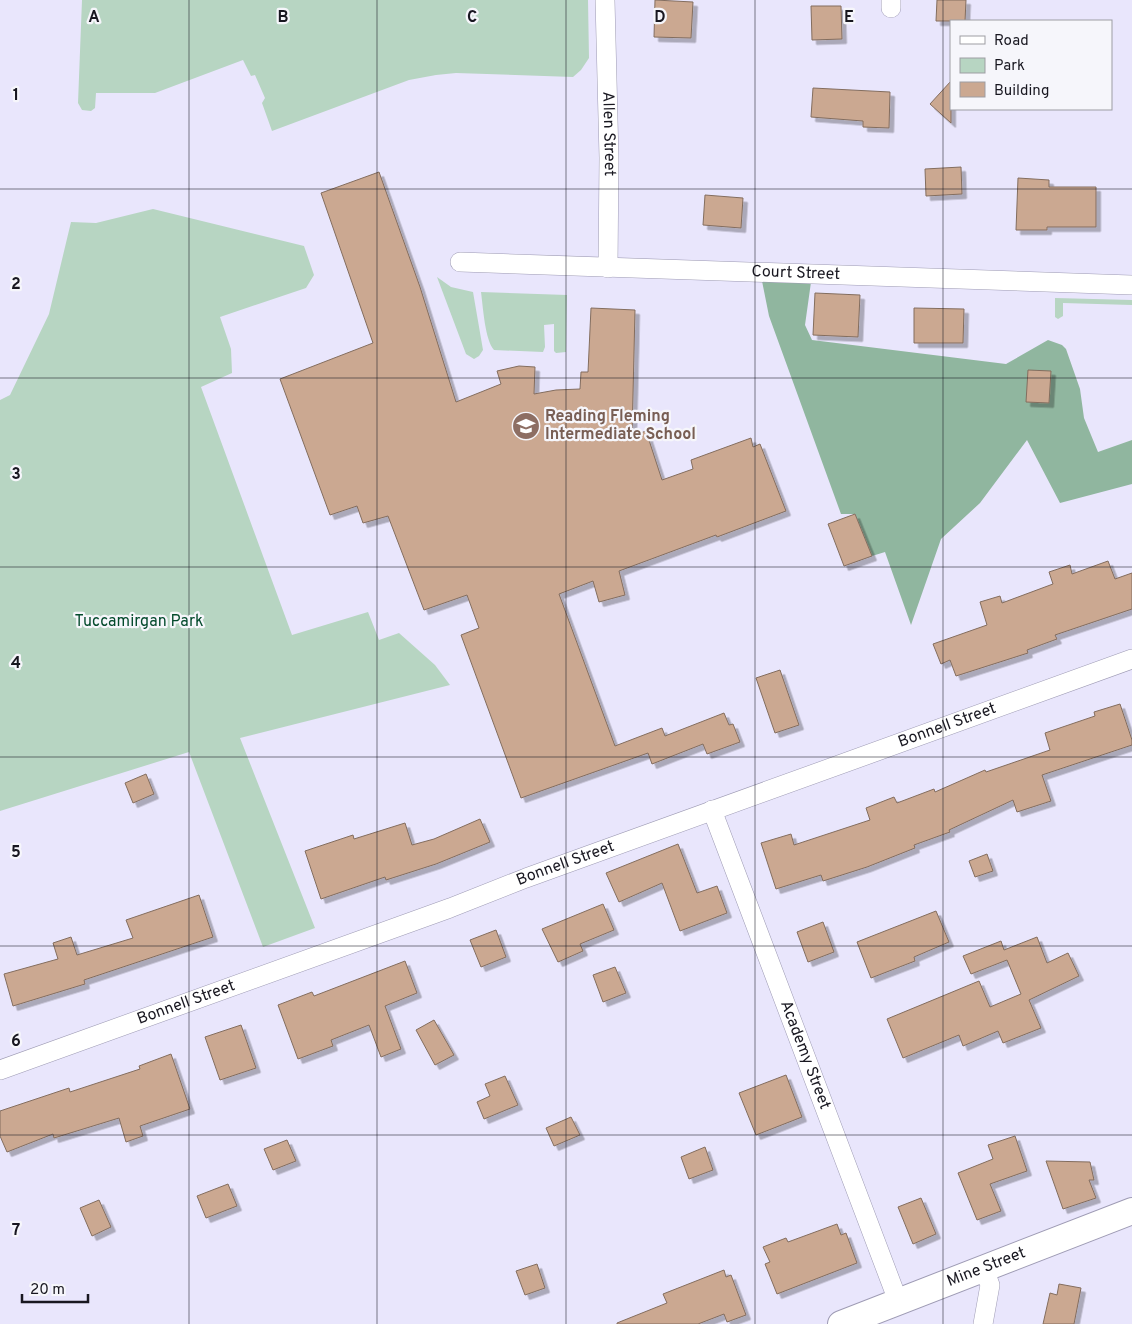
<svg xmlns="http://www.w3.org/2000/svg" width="1132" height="1324" viewBox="0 0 1132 1324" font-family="Overpass,sans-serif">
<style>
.green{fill:#b7d5c2}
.forest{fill:#90b69f}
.building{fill:#cba891;stroke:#836d5e;filter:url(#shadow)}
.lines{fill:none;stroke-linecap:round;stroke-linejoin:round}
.street-casing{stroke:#9e9bb4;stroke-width:20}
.secondary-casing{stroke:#9e9bb4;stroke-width:28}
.street{stroke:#fff;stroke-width:19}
.secondary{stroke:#fff;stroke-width:26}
.grid{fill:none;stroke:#181720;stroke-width:1;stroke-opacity:0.55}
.labels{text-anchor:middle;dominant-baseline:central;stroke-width:4.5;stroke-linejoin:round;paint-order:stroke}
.street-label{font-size:16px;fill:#181720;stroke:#f6f6fb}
.education-label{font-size:16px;font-weight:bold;fill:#785e54;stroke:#f6f6fb;text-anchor:start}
.park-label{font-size:16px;fill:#034a2c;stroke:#f6f6fb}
.grid-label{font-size:16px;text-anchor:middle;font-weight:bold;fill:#181720;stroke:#f6f6fb;stroke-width:4.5;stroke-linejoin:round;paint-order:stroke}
</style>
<defs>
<filter id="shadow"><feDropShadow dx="4.5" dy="4.5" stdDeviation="0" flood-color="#0004"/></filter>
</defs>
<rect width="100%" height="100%" fill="#e9e6fc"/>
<g class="green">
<path d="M 82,0 L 588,0 L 589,58 L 581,70 L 573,77 L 456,73 L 436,75 L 409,80 L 272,131 L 262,103 L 265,98 L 255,75 L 251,76 L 243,60 L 155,93 L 96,93 L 95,108 L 91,111 L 82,110 L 78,103 Z"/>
<path d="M 153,209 L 304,246 L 314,275 L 306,288 L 220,317 L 231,349 L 232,373 L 201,387 L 292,635 L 368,612 L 379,640 L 399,633 L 435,665 L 450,685 L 240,738 L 315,928 L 263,947 L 189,752 L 0,811 L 0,400 L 10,395 L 49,314 L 71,222 L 96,223 Z"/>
<path d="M 437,277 L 451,287 L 473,292 L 483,350 L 479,356 L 474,359 L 466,354 Z"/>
<path d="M 481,292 L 567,295 L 566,352 L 556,353 L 554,351 L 554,324 L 544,325 L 545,347 L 543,352 L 494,350 C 485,340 483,307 481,292 Z"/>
<path d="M 1055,298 L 1132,300 L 1132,305 L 1063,303 L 1063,316 L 1058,319 L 1055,317 Z"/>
</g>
<path class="forest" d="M 812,275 L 805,325 L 812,340 L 1006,364 L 1048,340 L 1062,345 L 1066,349 L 1080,389 L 1084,418 L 1098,452 L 1132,440 L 1132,484 L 1060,503 L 1027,440 L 980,503 L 941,539 L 911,625 L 885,552 L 872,556 L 855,514 L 841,514 L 769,316 L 761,276 Z"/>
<g class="building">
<path d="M 655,0 L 693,2 L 691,38 L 654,37 Z"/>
<path d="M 937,0 L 966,0 L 965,21 L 936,21 Z"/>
<path d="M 811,6 L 841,6 L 842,39 L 812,40 Z"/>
<path d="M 951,81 L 951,123 L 930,104 Z"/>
<path d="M 813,88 L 890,92 L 889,128 L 863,127 L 863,121 L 811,117 Z"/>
<path d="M 961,167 L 962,194 L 926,196 L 925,169 Z"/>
<path d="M 379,172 L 420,287 L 456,402 L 501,384 L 497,371 L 519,366 L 535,367 L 534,394 L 556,390 L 580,389 L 581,372 L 588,372 L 591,308 L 635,310 L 632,436 L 646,431 L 662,480 L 693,469 L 691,460 L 751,438 L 753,447 L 760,444 L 786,511 L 717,537 L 716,535 L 619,571 L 625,595 L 599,602 L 593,581 L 559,594 L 615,746 L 662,728 L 665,736 L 724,713 L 729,725 L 733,724 L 740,742 L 707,754 L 703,744 L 652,764 L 648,753 L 521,798 L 461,635 L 479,628 L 467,595 L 424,610 L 388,516 L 363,523 L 357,506 L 330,515 L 280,379 L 373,343 L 321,193 Z"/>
<path d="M 1018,178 L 1049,180 L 1049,187 L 1096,187 L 1096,227 L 1047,227 L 1047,230 L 1016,230 Z"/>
<path d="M 705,195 L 743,198 L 741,228 L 703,225 Z"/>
<path d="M 815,293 L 860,295 L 858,337 L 813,335 Z"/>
<path d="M 914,308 L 964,309 L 963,343 L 914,343 Z"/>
<path d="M 1028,370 L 1051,371 L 1049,403 L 1026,402 Z"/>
<path d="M 855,514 L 872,556 L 844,566 L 828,524 Z"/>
<path d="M 1108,561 L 1115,579 L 1132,573 L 1132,609 L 1055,635 L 1057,639 L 1027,650 L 1028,653 L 956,676 L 950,660 L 941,664 L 933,644 L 987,625 L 980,602 L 1000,596 L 1002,603 L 1053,584 L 1049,572 L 1070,565 L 1072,574 Z"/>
<path d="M 780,670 L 799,725 L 775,733 L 756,678 Z"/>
<path d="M 1120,704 L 1132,740 L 1132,745 L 1042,775 L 1051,801 L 1017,812 L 1013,800 L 949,830 L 950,832 L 914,845 L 915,848 L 867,867 L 823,881 L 821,875 L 776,889 L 761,843 L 791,834 L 794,845 L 870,820 L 866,808 L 894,797 L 897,803 L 934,789 L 935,792 L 985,770 L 986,772 L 1050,750 L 1045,733 L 1095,716 L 1094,712 Z"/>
<path d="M 146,774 L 154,794 L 133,803 L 125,783 Z"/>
<path d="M 480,819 L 490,842 L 436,864 L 386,880 L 385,877 L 321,899 L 305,851 L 353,835 L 354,839 L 405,823 L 412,845 L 434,839 Z"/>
<path d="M 678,844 L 697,893 L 717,886 L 727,913 L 680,931 L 662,883 L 619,902 L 606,873 Z"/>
<path d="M 987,854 L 993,871 L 975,877 L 969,861 Z"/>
<path d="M 199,895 L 213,937 L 84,980 L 85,984 L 13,1006 L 4,974 L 58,959 L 53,943 L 71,937 L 77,955 L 133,938 L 126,920 Z"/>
<path d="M 603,904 L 614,930 L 580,944 L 583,951 L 558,962 L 542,929 Z"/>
<path d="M 936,911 L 949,942 L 914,957 L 915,961 L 871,978 L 857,942 Z"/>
<path d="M 823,922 L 834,952 L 808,962 L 797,932 Z"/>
<path d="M 496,930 L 506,957 L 481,967 L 470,940 Z"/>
<path d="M 1037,937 L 1047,963 L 1068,953 L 1079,976 L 1029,1000 L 1041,1028 L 1003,1043 L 998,1031 L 963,1046 L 959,1035 L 903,1058 L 887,1019 L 979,981 L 990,1007 L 1021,994 L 1007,960 L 971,974 L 963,956 L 1001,941 L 1004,950 Z"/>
<path d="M 405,961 L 417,993 L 385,1006 L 401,1049 L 381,1057 L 369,1025 L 331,1040 L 333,1046 L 298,1059 L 278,1005 L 312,992 L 314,996 Z"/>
<path d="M 615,967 L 626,993 L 603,1002 L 593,975 Z"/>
<path d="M 434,1020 L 454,1055 L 435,1065 L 416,1030 Z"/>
<path d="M 241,1025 L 256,1068 L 220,1080 L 205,1037 Z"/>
<path d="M 171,1054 L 190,1109 L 140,1126 L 143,1136 L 126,1142 L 119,1118 L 54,1138 L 53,1134 L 7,1152 L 0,1136 L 0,1111 L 69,1088 L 70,1092 L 140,1069 L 139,1066 Z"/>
<path d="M 786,1075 L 802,1117 L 756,1135 L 739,1093 Z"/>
<path d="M 505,1076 L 518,1105 L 484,1119 L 477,1102 L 490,1096 L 485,1084 Z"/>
<path d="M 571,1117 L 580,1135 L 554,1146 L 546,1128 Z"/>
<path d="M 1015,1136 L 1027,1171 L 990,1184 L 1001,1211 L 977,1220 L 958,1173 L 993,1159 L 988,1145 Z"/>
<path d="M 287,1140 L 296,1161 L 273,1170 L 264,1149 Z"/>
<path d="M 705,1147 L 713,1170 L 689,1179 L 681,1157 Z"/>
<path d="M 1046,1161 L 1090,1162 L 1094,1180 L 1089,1180 L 1096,1198 L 1063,1209 Z"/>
<path d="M 228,1184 L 237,1206 L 206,1218 L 197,1196 Z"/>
<path d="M 921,1198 L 936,1234 L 913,1244 L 898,1207 Z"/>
<path d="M 99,1200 L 111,1227 L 92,1236 L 80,1208 Z"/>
<path d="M 837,1224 L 841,1235 L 846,1233 L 857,1263 L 777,1294 L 765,1264 L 770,1262 L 763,1247 L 786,1238 L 788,1242 Z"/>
<path d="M 537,1264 L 545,1288 L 525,1295 L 516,1271 Z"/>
<path d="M 724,1270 L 726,1277 L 731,1275 L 746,1315 L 727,1322 L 724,1314 L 698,1324 L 617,1324 L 617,1323 L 667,1303 L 663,1294 Z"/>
<path d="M 1059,1284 L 1081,1288 L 1074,1324 L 1043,1324 L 1050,1293 L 1057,1295 Z"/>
</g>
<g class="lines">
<g class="street-casing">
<g id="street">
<path id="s1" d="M 605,0 L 609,158 L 608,268"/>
<path d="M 891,8 L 891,0"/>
<path id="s2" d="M 460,262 L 1132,285"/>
<path id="s3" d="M 712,810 L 898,1301"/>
<path id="s4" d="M 0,1070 L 450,908 L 526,878 L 1132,659"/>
<path d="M 983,1324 L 990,1285 L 984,1269"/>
</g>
</g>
<g class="secondary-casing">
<g id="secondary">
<path id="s5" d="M 841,1324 L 1132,1211"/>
</g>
</g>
<use href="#street" class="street"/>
<use href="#secondary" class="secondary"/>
</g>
<path class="grid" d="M 189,0 L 189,1324M 377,0 L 377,1324M 566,0 L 566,1324M 755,0 L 755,1324M 943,0 L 943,1324M 0,189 L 1132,189M 0,378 L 1132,378M 0,567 L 1132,567M 0,757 L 1132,757M 0,946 L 1132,946M 0,1135 L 1132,1135"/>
<defs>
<g id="school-disc" transform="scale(1.4375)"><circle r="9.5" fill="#8d6e63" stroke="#f6f6fb"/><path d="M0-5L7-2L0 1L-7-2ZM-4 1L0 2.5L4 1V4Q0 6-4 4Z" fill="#fff"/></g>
</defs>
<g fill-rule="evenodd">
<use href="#school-disc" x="526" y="426"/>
</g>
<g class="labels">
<g class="street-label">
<text stroke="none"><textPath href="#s1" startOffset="134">Allen Street</textPath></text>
<text stroke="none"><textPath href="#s2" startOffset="336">Court Street</textPath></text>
<text stroke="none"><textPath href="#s4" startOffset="1008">Bonnell Street</textPath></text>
<text stroke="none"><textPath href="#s4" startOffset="602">Bonnell Street</textPath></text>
<text stroke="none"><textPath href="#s4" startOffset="198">Bonnell Street</textPath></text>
<text stroke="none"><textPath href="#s3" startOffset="262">Academy Street</textPath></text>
<text stroke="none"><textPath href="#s5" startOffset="156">Mine Street</textPath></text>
</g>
<g class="education-label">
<text x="545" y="417">Reading Fleming<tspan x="545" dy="18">Intermediate School</tspan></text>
</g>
<g class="park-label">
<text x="139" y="622">Tuccamirgan Park</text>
</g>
</g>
<g class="grid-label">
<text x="94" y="22">A</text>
<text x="283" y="22">B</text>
<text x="472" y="22">C</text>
<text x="660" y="22">D</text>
<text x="849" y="22">E</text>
<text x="16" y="100">1</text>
<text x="16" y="289">2</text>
<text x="16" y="479">3</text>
<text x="16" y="668">4</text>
<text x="16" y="857">5</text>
<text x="16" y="1046">6</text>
<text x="16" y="1235">7</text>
</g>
<rect x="950" y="20" width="162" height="90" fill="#f6f6fb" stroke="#9d9da3"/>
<rect x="960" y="36" width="25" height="8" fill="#ffffff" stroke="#9d9da3"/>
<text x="994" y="45" font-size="15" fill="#181720">Road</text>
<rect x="960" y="58" width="25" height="15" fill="#b7d5c2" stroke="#9d9da3"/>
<text x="994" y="70" font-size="15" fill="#181720">Park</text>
<rect x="960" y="82" width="25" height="15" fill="#cba891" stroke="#9d9da3"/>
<text x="994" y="95" font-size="15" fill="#181720">Building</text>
<path d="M22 1294v8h66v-8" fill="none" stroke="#181720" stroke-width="2.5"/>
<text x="30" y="1294" font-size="15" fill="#181720" stroke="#f6f6fb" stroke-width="4" paint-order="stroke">20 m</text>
</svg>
